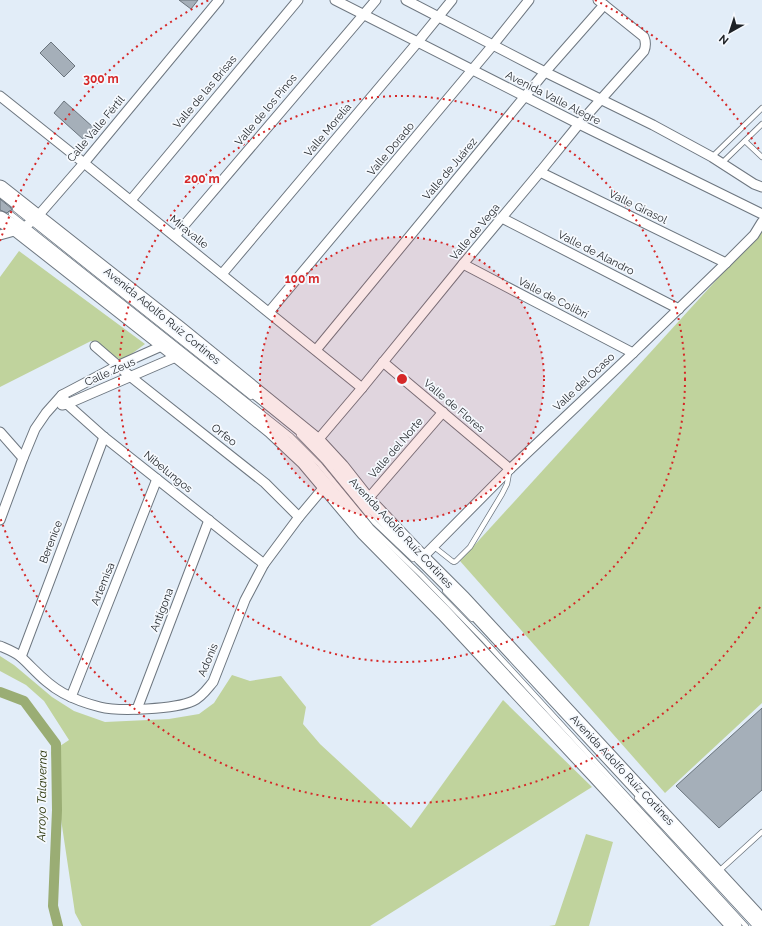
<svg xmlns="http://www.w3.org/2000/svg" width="762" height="926" viewBox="0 0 762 926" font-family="Raleway,sans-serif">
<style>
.green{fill:#c0d39d}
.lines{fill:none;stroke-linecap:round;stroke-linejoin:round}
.canal{stroke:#9aad74;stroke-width:10}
.building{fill:#a5afb9;stroke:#6a747d}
.lane-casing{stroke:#6e7780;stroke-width:6}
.street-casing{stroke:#6e7780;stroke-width:11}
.primary-casing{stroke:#6e7780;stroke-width:17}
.lane{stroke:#fff;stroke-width:4.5}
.street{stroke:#fff;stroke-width:9}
.primary{stroke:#fff;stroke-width:15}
.ring{fill:none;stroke:#d62828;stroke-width:2;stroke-dasharray:2 4}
.labels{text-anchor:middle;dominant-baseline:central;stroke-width:3.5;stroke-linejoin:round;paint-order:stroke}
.street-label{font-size:11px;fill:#1e2226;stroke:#f5f9fe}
.water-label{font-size:12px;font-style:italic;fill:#2a350a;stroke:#f5f9fe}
.centre{fill:#d62828;stroke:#f5f9fe;stroke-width:2}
.ring-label{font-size:12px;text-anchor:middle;font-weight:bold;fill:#d62828;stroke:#f5f9fe;stroke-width:3.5;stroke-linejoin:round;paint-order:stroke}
</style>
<rect width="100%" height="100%" fill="#e2edf8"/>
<g class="green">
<path d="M 762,230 L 762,703 L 665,793 L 460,561 Z"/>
<path d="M 19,251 L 145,344 L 122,361 L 91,341 L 0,387 L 0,277 Z"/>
<path d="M 0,656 L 14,665 L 52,697 L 74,711 L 105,722 L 169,719 L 199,714 L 214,703 L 232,675 L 250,681 L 281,676 L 306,707 L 303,724 L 320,744 L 411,828 L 503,700 L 592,787 L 370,926 L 82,926 L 75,913 L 51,752 L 69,740 L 44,701 L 26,685 L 0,671 Z"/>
<path d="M 586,834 L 613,842 L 589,926 L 549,926 L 555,925 Z"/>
</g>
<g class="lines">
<path class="canal" d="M 0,692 L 24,701 L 56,744 L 57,810 L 53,906 L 58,926"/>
</g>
<g class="building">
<path d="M 179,0 L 198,0 L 191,9 Z"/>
<path d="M 51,42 L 75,66 L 64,77 L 40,53 Z"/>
<path d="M 64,101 L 94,128 L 84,140 L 54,113 Z"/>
<path d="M 0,199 L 11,208 L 12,210 L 9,211 L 7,213 L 0,210 Z"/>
<path d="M 762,708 L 762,790 L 719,828 L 676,786 Z"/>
</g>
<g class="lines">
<g class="lane-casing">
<g id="lane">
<path d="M 745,141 L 762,157"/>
<path d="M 712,157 L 762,108"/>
<path d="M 722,163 L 762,124"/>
<path d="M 15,209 L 251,397"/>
<path d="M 11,214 L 291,436 L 319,464 L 371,527 L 421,575 L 484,640 L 746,926"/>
<path d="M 299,435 L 325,462 L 374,522 L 413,559"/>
<path d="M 433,546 L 452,561 L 454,562 L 456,561 L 470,547 L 502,494 L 507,484 L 509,473"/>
<path d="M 445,591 L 472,619"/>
<path d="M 637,798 L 755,926"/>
<path d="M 718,872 L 762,832"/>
</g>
</g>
<g class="street-casing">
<g id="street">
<path d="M 335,0 L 579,124 L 762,214"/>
<path d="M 406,0 L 545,72 L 653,125 L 712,157 L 754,184 L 762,187"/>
<path d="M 0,96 L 84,163 L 362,388"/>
<path d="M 540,172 L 726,263"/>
<path d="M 131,200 L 298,0"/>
<path d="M 502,218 L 679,309"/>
<path d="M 0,235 L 18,230 L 26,226 L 37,217 L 84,163 L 219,0"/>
<path d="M 175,236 L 376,0"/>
<path d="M 463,264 L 633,353"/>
<path d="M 222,274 L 417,43 L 452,0"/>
<path d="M 269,312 L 493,45 L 529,0"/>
<path d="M 95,346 L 131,377 L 265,483 L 299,517"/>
<path d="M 316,350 L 545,72 L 604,5"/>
<path d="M 383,362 L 510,469"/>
<path d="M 62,395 L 67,404 L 104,437 L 264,564"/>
<path d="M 62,405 L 67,404 L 178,356"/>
<path d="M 0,432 L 23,458"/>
<path d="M 317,441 L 362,388 L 463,264 L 540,172 L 579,124 L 644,51 C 646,46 646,42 644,37 L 598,0"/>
<path d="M 367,500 L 443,412"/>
<path d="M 0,520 L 23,458 L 35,429 L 46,413 L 62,395 L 117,366 L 164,345"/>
<path d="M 422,558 L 510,469 L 633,353 L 726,263 L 754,235 L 762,222"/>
<path d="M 0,646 C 7,649 15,652 21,657 C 35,670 46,684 63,693 C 74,699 88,704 100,707 C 119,712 176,709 193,701 C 202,697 207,689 213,682 L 245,600 L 264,564 L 299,517 L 325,486"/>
<path d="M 21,657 L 104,437"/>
<path d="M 71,697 L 157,479"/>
<path d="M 137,709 L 209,520"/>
</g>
</g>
<g class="primary-casing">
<g id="primary">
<path d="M 0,188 L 179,329 L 317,441 L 341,467 L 367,500 L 422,558 L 463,599 L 762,922"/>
<path d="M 0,219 L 18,230 L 224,392 L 272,431 L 304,461 L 364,532 L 444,613 L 596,776 L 734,926"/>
</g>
</g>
<use href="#lane" class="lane"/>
<use href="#street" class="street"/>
<use href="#primary" class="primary"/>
</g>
<circle cx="402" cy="379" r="142" fill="#d62828" fill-opacity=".12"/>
<g class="ring">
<circle cx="402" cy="379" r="142"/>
<circle cx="402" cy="379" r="283"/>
<path d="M760 607A425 425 0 0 1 0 517M0 241A425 425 0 0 1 209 0M595 0A425 425 0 0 1 760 151"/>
</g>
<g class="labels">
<g class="street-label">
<text transform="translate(205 92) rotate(-50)">Valle de las Brisas</text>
<text transform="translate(553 98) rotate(27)">Avenida Valle Alegre</text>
<text transform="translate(266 110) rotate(-50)">Valle de los Pinos</text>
<text transform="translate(96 129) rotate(-50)">Calle Valle Fértil</text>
<text transform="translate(328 130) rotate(-50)">Valle Morelia</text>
<text transform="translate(391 149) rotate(-50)">Valle Dorado</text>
<text transform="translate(450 169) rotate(-50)">Valle de Juárez</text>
<text transform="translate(638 207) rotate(26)">Valle Girasol</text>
<text transform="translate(189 232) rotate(39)">Miravalle</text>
<text transform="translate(475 232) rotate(-50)">Valle de Vega</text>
<text transform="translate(596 253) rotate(27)">Valle de Alandro</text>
<text transform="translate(553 298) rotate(27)">Valle de Colibrí</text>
<text transform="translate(162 316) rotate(39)">Avenida Adolfo Ruíz Cortines</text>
<text transform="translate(110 372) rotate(-24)">Calle Zeus</text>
<text transform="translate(584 382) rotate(-43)">Valle del Ocaso</text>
<text transform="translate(454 406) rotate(40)">Valle de Flores</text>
<text transform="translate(224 435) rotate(38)">Orfeo</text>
<text transform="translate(396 448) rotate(-49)">Valle del Norte</text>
<text transform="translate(168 472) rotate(39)">Nibelungos</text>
<text transform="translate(401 533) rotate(47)">Avenida Adolfo Ruíz Cortines</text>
<text transform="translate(51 542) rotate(-69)">Berenice</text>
<text transform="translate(103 584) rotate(-68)">Artemisa</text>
<text transform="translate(162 610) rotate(-69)">Antígona</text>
<text transform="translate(208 660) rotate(-67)">Adonis</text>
<text transform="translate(622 770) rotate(47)">Avenida Adolfo Ruíz Cortines</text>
</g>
<g class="water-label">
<text transform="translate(42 796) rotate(-89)">Arroyo Talaverna</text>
</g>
</g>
<circle cx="402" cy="379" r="6" class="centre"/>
<g class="ring-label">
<text x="101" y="83">300 m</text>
<text x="202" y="183">200 m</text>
<text x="302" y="283">100 m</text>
</g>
<g transform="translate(730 32) rotate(219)" stroke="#f5f9fe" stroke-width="3" paint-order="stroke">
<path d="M0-3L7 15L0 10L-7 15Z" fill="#1e2226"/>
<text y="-6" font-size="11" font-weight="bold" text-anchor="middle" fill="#1e2226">N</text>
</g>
</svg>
